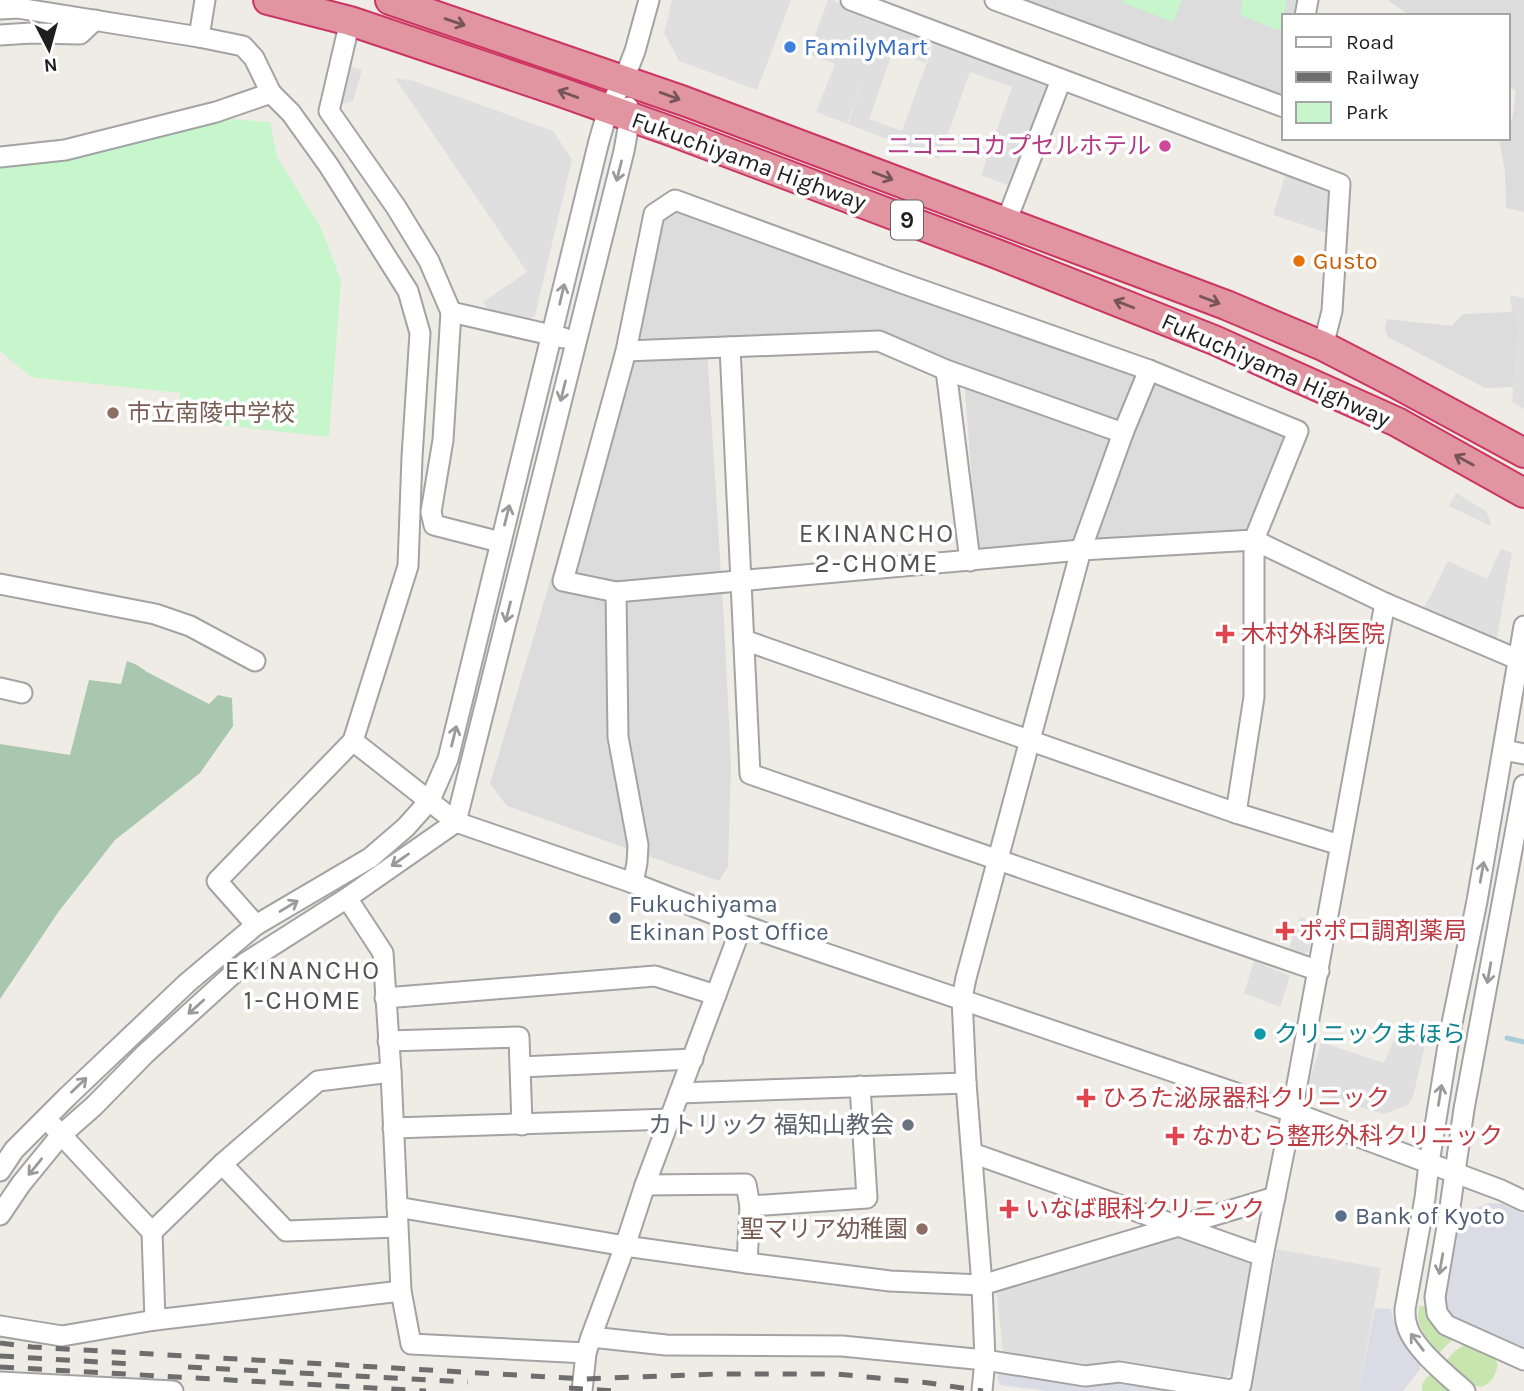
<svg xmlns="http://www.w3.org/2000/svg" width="1524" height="1391" viewBox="0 0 1524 1391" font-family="Karla,'Noto Sans JP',sans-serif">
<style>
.residential{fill:#dddcdc}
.grass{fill:#c8e5b0}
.cemetery{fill:#a9c6af}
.park{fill:#c7f5cc}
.parking{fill:#dfdfdf}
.plaza{fill:#dbdbe5}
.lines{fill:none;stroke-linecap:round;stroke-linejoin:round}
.stream{stroke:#aacdd9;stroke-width:5}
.minor-casing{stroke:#a3a3a3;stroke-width:23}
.highway-casing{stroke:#cc3463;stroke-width:32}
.minor{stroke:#fff;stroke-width:19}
.highway{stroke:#e095a0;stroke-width:28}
.rail{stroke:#6d6d6d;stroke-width:5;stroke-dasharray:14 14;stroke-linecap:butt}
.oneway{stroke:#765459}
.oneway2{stroke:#9a9a9a}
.shop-dot{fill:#3f7fe0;stroke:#fff;stroke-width:2.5}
.hotel-dot{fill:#d1479c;stroke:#fff;stroke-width:2.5}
.food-dot{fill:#e8710a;stroke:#fff;stroke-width:2.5}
.education-dot{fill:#8d6e63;stroke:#fff;stroke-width:2.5}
.health-dot{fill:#e0444e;stroke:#fff;stroke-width:2.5}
.service-dot{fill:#5c6f8a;stroke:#fff;stroke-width:2.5}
.culture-dot{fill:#0f9aa8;stroke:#fff;stroke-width:2.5}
.worship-dot{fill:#6b7280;stroke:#fff;stroke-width:2.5}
.labels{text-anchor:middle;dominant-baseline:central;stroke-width:7;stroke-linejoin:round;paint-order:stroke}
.shield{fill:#fff;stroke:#626262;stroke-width:2}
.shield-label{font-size:23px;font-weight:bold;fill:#1f1f1f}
.shop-label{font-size:24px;fill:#366cbe;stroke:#fff;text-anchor:start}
.hotel-label{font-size:24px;fill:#b23c85;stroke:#fff;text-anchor:end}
.street-label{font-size:24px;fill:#1f1f1f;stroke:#fff}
.food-label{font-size:24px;fill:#c56008;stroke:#fff;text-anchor:start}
.education-label{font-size:24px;fill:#785e54;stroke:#fff;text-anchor:start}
.health-label{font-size:24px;fill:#be3a42;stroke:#fff;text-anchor:start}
.service-label{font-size:24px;fill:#4e5e75;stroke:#fff;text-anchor:start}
.culture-label{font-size:24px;fill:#0d838f;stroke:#fff;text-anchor:start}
.worship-label{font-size:24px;fill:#5b616d;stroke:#fff;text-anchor:end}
.neighbourhood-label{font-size:26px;letter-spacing:2px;fill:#525252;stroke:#fff}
</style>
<rect width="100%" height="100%" fill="#efece6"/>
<g class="residential">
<path d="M 1022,0 L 1300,0 L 1297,16 L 1284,16 L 1284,92 L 1275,96 Z"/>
<path d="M 1388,0 L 1524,0 L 1524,212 L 1506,208 L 1505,172 L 1499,138 L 1508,138 L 1508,123 L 1512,120 L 1516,91 L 1508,85 L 1508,16 L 1410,16 Z"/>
<path d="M 671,208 L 1137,375 L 1282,433 L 1285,442 L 1255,525 L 1246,533 L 984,553 L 977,548 L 963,364 L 880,333 L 643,345 L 637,337 L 663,216 Z"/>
<path d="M 1512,312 L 1519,325 L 1513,387 L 1485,388 L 1388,337 L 1385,329 L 1387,319 L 1452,326 L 1463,314 Z"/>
<path d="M 707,349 L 724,623 L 731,764 L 728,867 L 719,881 L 507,806 L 490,784 L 559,551 L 627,353 Z"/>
</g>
<g class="grass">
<path d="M 1419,1306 L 1426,1306 L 1428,1312 L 1454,1338 L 1439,1353 C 1426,1336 1415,1328 1419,1306 Z"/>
<path d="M 1467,1343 L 1493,1355 L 1498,1365 C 1495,1376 1492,1382 1482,1387 L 1471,1385 L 1447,1366 L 1447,1360 L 1455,1351 Z"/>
<path d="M 1431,1374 L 1450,1391 L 1422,1391 C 1422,1383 1424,1378 1431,1374 Z"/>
</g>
<path class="cemetery" d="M 127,661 L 137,665 L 147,672 L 209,704 L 218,695 L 232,698 L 233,726 L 200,773 L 115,840 L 59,911 L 0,999 L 0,744 L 70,755 L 89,680 L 121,684 Z"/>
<g class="park">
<path d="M 1124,0 L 1182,0 L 1173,22 L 1123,3 Z"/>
<path d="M 1243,0 L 1287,0 L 1281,29 L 1278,30 L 1240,15 L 1243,6 L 1241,5 Z"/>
<path d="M 232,119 L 270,122 L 277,157 L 321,228 L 341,281 L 329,437 L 241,427 L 182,423 L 180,393 L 31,377 L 0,351 L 0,164 L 79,156 Z"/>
</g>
<g class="parking">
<path d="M 672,0 L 791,0 L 757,90 L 679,61 L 664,33 Z"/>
<path d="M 828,0 L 832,0 L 933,40 L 925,63 L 893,51 L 869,119 L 902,131 L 935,40 L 1046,82 L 1049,91 L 1015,182 L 1007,185 L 981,175 L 1012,87 L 970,72 L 939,159 L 848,124 L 867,70 L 847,124 L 816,112 L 835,64 L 808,54 Z"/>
<path d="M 351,67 L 362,70 L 353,101 L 342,104 Z"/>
<path d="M 395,78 L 414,81 L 553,131 L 572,159 L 535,316 L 526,321 L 489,311 L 483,302 L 527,272 Z"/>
<path d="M 1286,173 L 1325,186 L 1331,196 L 1327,233 L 1273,215 Z"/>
<path d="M 1510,295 L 1524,298 L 1524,409 L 1512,402 L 1519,325 L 1512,312 Z"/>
<path d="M 1456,493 L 1486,511 L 1491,522 L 1490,526 L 1449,506 Z"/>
<path d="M 1501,549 L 1512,553 L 1497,637 L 1490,640 L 1423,610 L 1448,561 L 1487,579 Z"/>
<path d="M 1300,917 L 1313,921 L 1309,951 L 1302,955 L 1288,952 Z"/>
<path d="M 1254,961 L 1290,976 L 1280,1007 L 1244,993 Z"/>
<path d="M 1398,1031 L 1427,1036 L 1413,1097 L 1408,1105 L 1384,1114 L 1318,1095 L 1309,1083 L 1321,1042 L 1384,1063 Z"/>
<path d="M 1186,1236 L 1248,1257 L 1253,1268 L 1233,1374 L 1222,1379 L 1116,1362 L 1079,1366 L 1003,1352 L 996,1289 Z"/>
<path d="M 1277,1249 L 1381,1268 L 1359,1391 L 1249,1391 Z"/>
</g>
<g class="plaza">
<path d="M 1489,1203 L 1503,1204 L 1524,1214 L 1524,1351 L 1467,1325 L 1451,1314 L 1445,1302 L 1459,1226 L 1463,1217 L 1472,1209 Z"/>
<path d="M 1375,1308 L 1391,1309 L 1394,1322 L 1420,1361 L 1420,1369 L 1403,1391 L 1359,1391 Z"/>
<path d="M 1000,1372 L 1118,1378 L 1196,1391 L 1047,1391 L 1000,1385 L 997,1377 Z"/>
</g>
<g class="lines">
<path class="stream" d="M 1507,1038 L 1524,1042"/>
<g class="minor-casing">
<g id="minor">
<path d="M 851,0 L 1340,184 L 1332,311 L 1323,346"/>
<path d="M 995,0 L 1284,107"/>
<path d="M 0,9 L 18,8 L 199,37 L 205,0"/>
<path d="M 1305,16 L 1308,0"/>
<path d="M 350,21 L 329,111 L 396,207 L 429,261 L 451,312 L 564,338"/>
<path d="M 0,35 L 31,33 L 80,34 L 95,20"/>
<path d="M 199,37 L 243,46 L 254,58 L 271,93 L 291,113 L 329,166 L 408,291 L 420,333 L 412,457 L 408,566 L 353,741 L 217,881 L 256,925"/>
<path d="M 0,157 L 65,150 L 216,112 L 271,93"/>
<path d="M 1006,222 L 1061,80"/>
<path d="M 451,312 L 443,440 L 431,512 L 434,525 L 500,542"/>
<path d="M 730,347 L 750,774 L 1319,971"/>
<path d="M 626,351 L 879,341 L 946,370 L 1123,433"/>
<path d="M 946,370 L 970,561"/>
<path d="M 0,584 L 155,614 L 190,626 L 255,661"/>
<path d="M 616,592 L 618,737 L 638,845 L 637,863 L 633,883"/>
<path d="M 744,640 L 1236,813 L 1340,845"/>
<path d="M 0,688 L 22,693"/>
<path d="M 353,741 L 456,822 L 633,883 L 742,925 L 1292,1112 L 1501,1190 L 1524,1201"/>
<path d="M 1504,750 L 1524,754"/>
<path d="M 1524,785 L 1464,1109 L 1448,1221 L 1435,1297 L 1437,1313 L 1446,1325 L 1524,1360"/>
<path d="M 1236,813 L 1254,697 L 1254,540 L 1298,431 L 1149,370 L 899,282 L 675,200 L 654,214 L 626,351 L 563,581 L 616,592 L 1081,550 L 1254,540 L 1385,603 L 1524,662"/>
<path d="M 347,898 L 383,953 L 391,1072 L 401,1291 L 411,1344 L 586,1353"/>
<path d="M 385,998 L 655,976 L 716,995"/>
<path d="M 388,1041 L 519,1037 L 522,1125"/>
<path d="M 521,1067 L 693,1059"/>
<path d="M 679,1093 L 966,1083"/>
<path d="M 53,1126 L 152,1232 L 155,1320"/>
<path d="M 393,1128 L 671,1119"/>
<path d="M 972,1153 L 1263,1256"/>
<path d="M 222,1164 L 286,1231 L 397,1227"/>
<path d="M 0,1171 L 14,1150 L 68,1096 L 187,983 L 256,925 L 370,858 L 406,827 L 430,800 L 448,759 L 599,141 L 608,110 L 624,79 L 635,51 L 649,0"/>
<path d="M 645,1185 L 746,1184 L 750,1206"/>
<path d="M 397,1207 L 625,1246 L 747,1263 L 890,1281 L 982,1285 L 1275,1197"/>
<path d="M 0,1215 L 21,1184 L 61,1135 L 94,1106 L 145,1054 L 245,963 L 347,898 L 456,822 L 624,151 L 630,117 L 628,107"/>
<path d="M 152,1232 L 222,1164 L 318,1081 L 391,1072"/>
<path d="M 747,1263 L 750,1206 L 867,1198 L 860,1086"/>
<path d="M 0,1326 L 62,1336 L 155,1320 L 401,1291"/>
<path d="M 591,1337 L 666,1345 L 842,1346 L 985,1360 L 1085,1376 L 1119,1372 L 1231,1390 L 1241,1385 L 1263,1256 L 1292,1112 L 1385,603"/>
<path d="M 0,1382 L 173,1391"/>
<path d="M 582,1391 L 586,1353 L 591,1337 L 625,1246 L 645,1185 L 742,925"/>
<path d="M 982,1391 L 985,1360 L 982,1285 L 966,1083 L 962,998 L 966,978 L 1081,550 L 1123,433 L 1149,370"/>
<path d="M 1465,1391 C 1448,1376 1412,1347 1407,1325 C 1405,1320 1405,1314 1405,1309 L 1425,1198 L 1429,1163 L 1450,1033 L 1477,901 L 1524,626"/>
</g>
</g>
<g class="highway-casing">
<g id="highway">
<path d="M 268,0 L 350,21 L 558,91 L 673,132 L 997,254 L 1214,340 L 1397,422 L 1524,493"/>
<path d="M 390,0 L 684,101 L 1226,305 L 1323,346 L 1395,383 L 1524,453"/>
</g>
</g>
<use href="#minor" class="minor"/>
<use href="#highway" class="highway"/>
<g class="rail">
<path d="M 0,1343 L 32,1347 L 152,1354 L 584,1379 L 716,1374 L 836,1374 L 929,1383 L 983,1391"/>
<path d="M 0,1356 L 132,1364"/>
<path d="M 0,1367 L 426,1391"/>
<path d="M 188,1367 L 468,1382"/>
<path d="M 569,1388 L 615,1391"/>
</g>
</g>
<defs><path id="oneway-shaft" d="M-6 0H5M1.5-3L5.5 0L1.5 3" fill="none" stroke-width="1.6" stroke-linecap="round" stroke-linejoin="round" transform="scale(1.75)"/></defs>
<g class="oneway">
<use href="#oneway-shaft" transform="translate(455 22) rotate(19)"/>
<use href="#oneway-shaft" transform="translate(568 94) rotate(-160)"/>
<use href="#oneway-shaft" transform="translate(670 96) rotate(20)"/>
<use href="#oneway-shaft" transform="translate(883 176) rotate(21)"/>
<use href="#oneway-shaft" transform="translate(1210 300) rotate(21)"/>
<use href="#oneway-shaft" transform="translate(1124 304) rotate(-159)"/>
<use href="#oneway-shaft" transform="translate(1464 460) rotate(-151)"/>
</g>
<g class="oneway2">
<use href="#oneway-shaft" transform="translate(619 171) rotate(104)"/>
<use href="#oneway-shaft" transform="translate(562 294) rotate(-77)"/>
<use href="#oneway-shaft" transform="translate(563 391) rotate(104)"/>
<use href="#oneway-shaft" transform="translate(507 515) rotate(-76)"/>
<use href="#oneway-shaft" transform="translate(508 612) rotate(104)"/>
<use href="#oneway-shaft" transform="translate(454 736) rotate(-76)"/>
<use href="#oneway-shaft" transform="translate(400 860) rotate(145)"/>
<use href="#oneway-shaft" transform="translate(1482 872) rotate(-80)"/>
<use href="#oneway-shaft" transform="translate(289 906) rotate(-31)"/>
<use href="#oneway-shaft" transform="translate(1489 973) rotate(100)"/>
<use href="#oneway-shaft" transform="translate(196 1007) rotate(138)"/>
<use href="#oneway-shaft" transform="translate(79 1085) rotate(-44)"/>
<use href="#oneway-shaft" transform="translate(1440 1095) rotate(-81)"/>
<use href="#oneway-shaft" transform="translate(35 1167) rotate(129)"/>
<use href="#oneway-shaft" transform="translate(1441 1264) rotate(100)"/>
<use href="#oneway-shaft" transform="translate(1417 1342) rotate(-127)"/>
</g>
<circle class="shop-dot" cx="790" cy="47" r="7"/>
<circle class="hotel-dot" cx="1165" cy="146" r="7"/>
<circle class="food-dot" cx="1299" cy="261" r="7"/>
<g class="education-dot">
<circle cx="113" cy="413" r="7"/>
<circle cx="922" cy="1229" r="7"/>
</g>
<g class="health-dot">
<path d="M1221.5 623.5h7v7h7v7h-7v7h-7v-7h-7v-7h7z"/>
<path d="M1281.5 920.5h7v7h7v7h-7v7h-7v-7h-7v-7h7z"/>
<path d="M1082.5 1087.5h7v7h7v7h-7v7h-7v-7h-7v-7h7z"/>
<path d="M1171.5 1125.5h7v7h7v7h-7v7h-7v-7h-7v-7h7z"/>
<path d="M1005.5 1198.5h7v7h7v7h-7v7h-7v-7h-7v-7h7z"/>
</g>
<g class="service-dot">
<circle cx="615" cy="918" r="7"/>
<circle cx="1341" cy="1216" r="7"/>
</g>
<circle class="culture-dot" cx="1260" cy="1034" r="7"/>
<circle class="worship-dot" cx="908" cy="1125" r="7"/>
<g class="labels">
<rect class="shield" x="891" y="200.5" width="32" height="39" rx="5"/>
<g class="shield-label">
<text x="907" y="220">9</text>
</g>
<g class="shop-label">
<text x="804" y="47">FamilyMart</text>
</g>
<g class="hotel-label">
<text x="1151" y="146">ニコニコカプセルホテル</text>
</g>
<g class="street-label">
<text transform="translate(749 161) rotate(20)">Fukuchiyama Highway</text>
<text transform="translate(1276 370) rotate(24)">Fukuchiyama Highway</text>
</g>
<g class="food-label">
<text x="1313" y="261">Gusto</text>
</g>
<g class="education-label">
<text x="127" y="413">市立南陵中学校</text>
<text x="908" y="1229" text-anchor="end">聖マリア幼稚園</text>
</g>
<g class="health-label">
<text x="1241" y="634">木村外科医院</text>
<text x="1299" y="931">ポポロ調剤薬局</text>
<text x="1102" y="1098">ひろた泌尿器科クリニック</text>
<text x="1191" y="1136">なかむら整形外科クリニック</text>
<text x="1025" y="1209">いなば眼科クリニック</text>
</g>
<g class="service-label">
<text x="629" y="904">Fukuchiyama<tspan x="629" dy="28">Ekinan Post Office</tspan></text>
<text x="1355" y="1216">Bank of Kyoto</text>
</g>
<g class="culture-label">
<text x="1274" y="1034">クリニックまほら</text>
</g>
<g class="worship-label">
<text x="894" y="1125">カトリック 福知山教会</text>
</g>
<g class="neighbourhood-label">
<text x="877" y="533">EKINANCHO<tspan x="877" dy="30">2-CHOME</tspan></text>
<text x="303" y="970">EKINANCHO<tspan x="303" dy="30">1-CHOME</tspan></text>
</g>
</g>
<rect x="1282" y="14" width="228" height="126" fill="#ffffff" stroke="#a5a5a5" stroke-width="2"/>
<rect x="1296" y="37" width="35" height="10" fill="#ffffff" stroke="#a5a5a5" stroke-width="2"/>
<text x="1346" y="49" font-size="21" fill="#1f1f1f">Road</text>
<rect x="1296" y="72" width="35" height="10" fill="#6d6d6d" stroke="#a5a5a5" stroke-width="2"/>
<text x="1346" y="84" font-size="21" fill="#1f1f1f">Railway</text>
<rect x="1296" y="102" width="35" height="21" fill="#c7f5cc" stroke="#a5a5a5" stroke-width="2"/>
<text x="1346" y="119" font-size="21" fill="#1f1f1f">Park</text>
<g transform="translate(49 49) rotate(174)" stroke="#ffffff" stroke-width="5" paint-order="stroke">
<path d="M0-5L12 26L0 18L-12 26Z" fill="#1f1f1f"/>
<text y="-10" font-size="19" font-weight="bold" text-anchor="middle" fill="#1f1f1f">N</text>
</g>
</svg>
